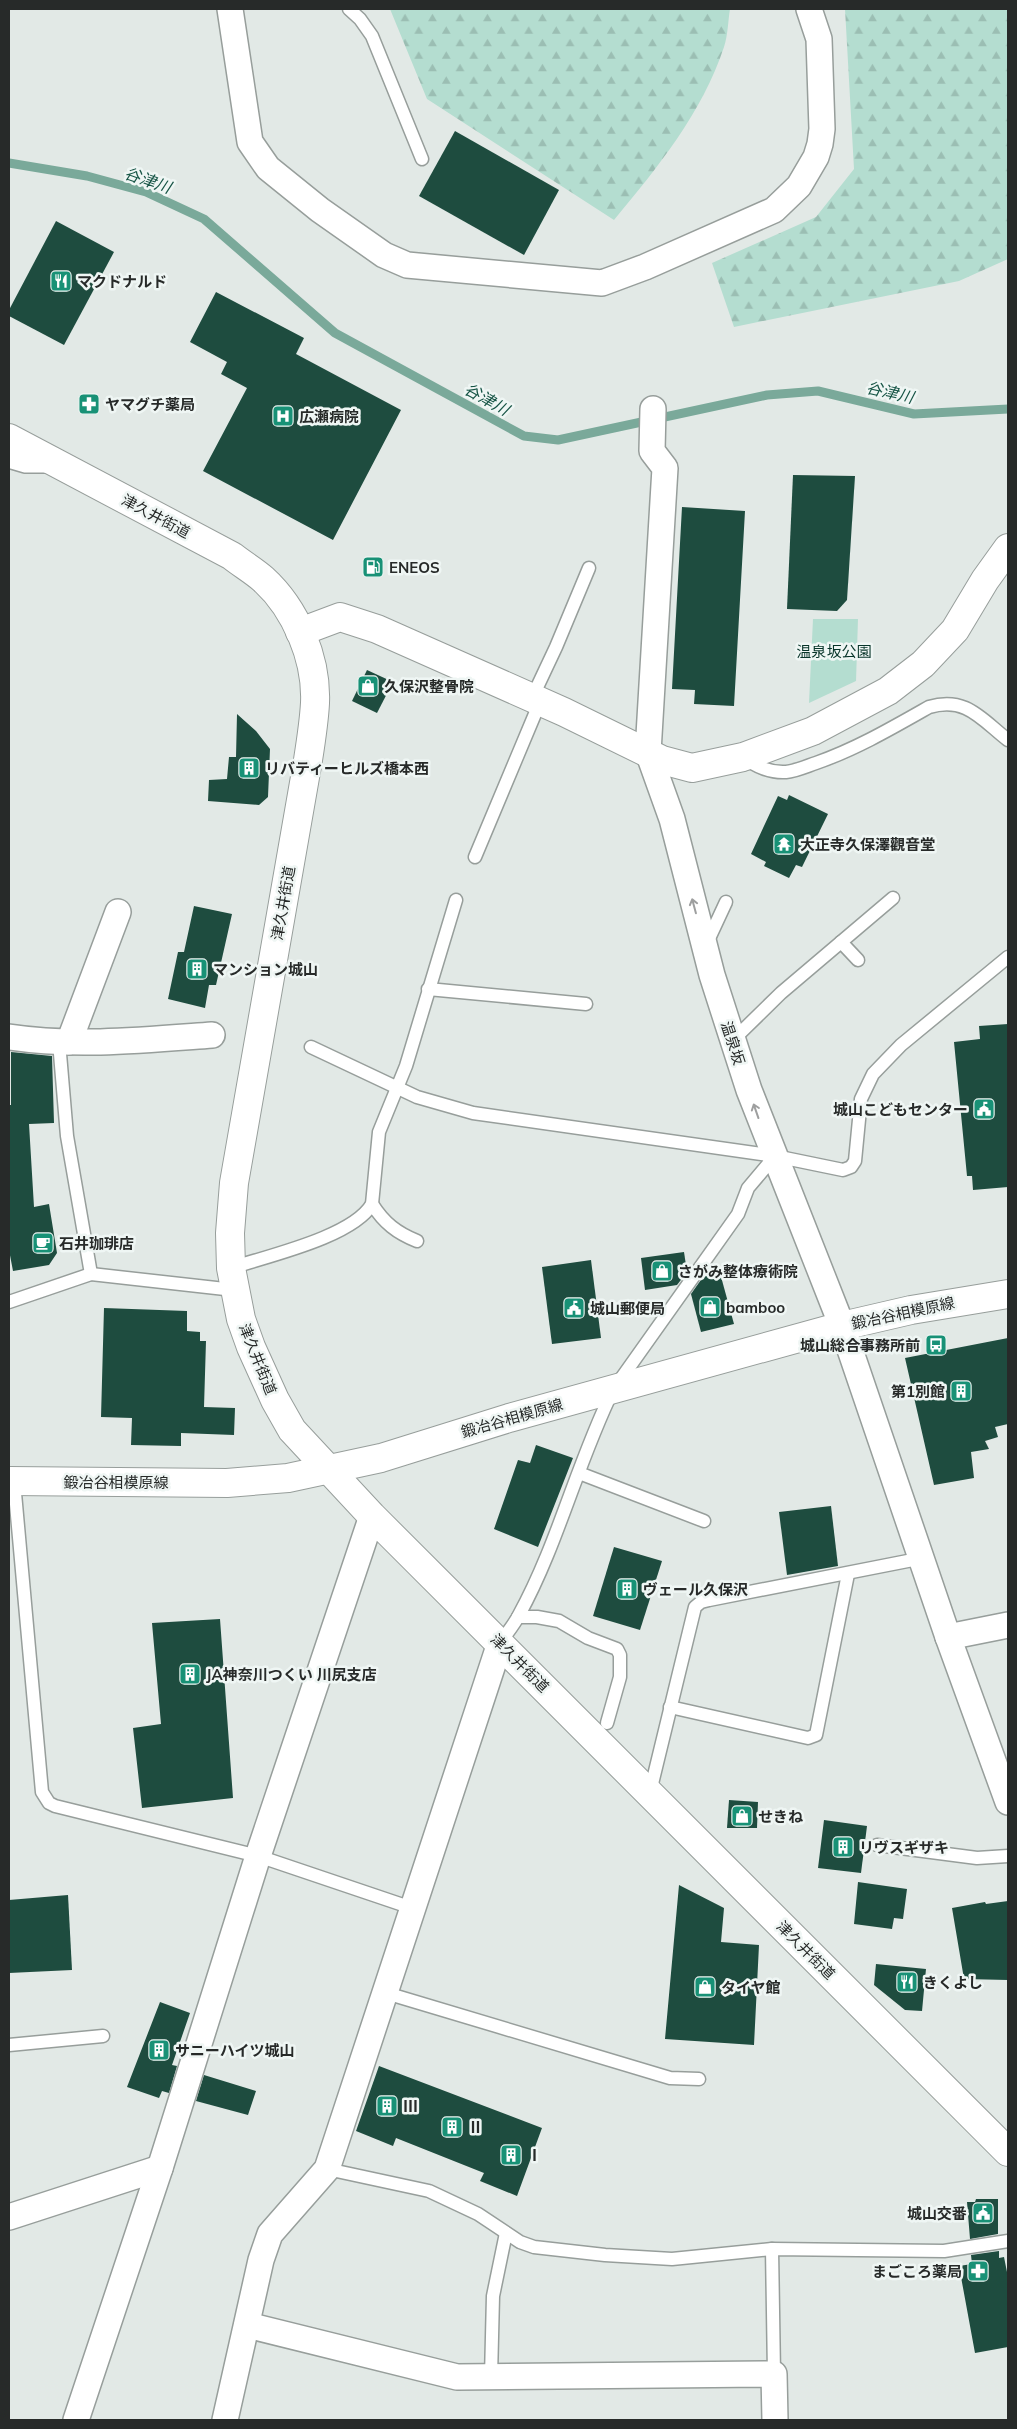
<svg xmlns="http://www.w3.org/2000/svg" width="1017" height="2429" viewBox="0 0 1017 2429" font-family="Mulish,'Noto Sans JP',sans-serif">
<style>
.green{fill:#b4ddd0}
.forest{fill:url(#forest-firs)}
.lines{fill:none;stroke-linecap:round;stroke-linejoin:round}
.stream{stroke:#7aa99a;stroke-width:9}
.building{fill:#1e4c3f}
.lane-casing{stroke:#979e9b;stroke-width:15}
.street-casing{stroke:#979e9b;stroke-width:28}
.secondary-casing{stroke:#979e9b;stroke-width:30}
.primary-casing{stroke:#979e9b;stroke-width:30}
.highway-casing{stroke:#979e9b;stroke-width:30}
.lane{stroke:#fff;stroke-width:12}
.street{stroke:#fff;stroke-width:25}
.secondary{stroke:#fff;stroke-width:28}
.primary{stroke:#fff;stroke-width:28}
.highway{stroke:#fff;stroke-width:28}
.oneway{stroke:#9e9f9f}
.labels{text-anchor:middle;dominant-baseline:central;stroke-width:5;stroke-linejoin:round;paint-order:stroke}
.poi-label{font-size:15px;font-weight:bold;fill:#272a29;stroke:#eff6f4;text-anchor:start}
.street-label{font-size:15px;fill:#272a29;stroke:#eff6f4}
.park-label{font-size:15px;fill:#073429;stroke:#eff6f4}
.water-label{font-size:16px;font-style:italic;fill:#175546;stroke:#eff6f4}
</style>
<defs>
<pattern id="forest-firs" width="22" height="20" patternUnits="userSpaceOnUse" patternTransform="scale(1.25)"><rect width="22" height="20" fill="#b4ddd0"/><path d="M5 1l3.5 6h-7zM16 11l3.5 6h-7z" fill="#9bbeb3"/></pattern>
</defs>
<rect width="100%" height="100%" fill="#e2e9e6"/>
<path class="green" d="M 813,619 L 858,619 L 856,681 L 809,703 Z"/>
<g class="forest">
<path d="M 390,9 L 730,9 C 728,21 728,35 724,47 C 702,113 658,167 614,220 L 427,99 Z"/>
<path d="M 845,9 L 1008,9 L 1008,259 L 959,281 L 734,327 L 712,263 L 816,217 L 854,169 Z"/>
</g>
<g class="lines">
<path class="stream" d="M 9,163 L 87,176 L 146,192 L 204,219 L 335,333 L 524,436 L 558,440 L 767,395 L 818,391 L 914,414 L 1008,409"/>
</g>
<g class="building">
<path d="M 455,131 L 559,190 L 524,255 L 419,196 Z"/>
<path d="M 56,221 L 114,252 L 64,345 L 9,316 L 9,310 Z"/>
<path d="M 216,292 L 304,338 L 296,354 L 401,410 L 333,540 L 203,471 L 247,388 L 221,374 L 227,362 L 190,342 Z"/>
<path d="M 793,475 L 855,476 L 847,600 L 837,611 L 787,609 Z"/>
<path d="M 682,507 L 745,511 L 734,706 L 694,704 L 695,690 L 672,689 Z"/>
<path d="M 367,670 L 393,682 L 377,713 L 352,701 Z"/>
<path d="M 237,714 L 256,731 L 270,749 L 268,797 L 259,805 L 208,801 L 209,780 L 227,779 L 229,757 L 236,757 Z"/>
<path d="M 789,795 L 828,814 L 802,867 L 796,865 L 789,878 L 764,866 L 766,862 L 751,854 L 778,796 L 787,800 Z"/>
<path d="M 194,906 L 232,914 L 216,985 L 209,985 L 205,1008 L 168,999 L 178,952 L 184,952 Z"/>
<path d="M 1008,1024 L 1008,1187 L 973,1190 L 972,1176 L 967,1176 L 954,1042 L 980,1039 L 979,1026 Z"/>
<path d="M 11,1052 L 52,1056 L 54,1123 L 29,1124 L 34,1207 L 49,1204 L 57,1253 L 49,1265 L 13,1271 L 9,1250 L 9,1105 L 11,1105 Z"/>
<path d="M 684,1252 L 687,1272 L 677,1285 L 645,1290 L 641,1258 Z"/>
<path d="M 591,1260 L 601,1338 L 552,1344 L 542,1267 Z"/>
<path d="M 720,1273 L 734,1324 L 701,1332 L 691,1294 L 703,1277 Z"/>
<path d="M 104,1308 L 187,1311 L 187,1331 L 200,1332 L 200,1341 L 206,1341 L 204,1407 L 235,1408 L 234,1435 L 181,1433 L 181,1446 L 131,1445 L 132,1418 L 101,1417 Z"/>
<path d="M 1008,1338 L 1008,1424 L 995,1427 L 998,1437 L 985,1441 L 989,1449 L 971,1452 L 974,1478 L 934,1485 L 905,1358 Z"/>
<path d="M 536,1445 L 573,1458 L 538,1547 L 494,1529 L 518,1460 L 530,1463 Z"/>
<path d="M 831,1506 L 838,1566 L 787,1575 L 779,1512 Z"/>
<path d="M 614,1547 L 662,1561 L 640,1630 L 593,1616 Z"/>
<path d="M 220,1619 L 233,1798 L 142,1808 L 133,1728 L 161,1724 L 152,1623 Z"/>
<path d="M 729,1800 L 758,1802 L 757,1828 L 727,1828 Z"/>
<path d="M 824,1820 L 867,1826 L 861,1873 L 818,1868 Z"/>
<path d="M 858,1882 L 907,1889 L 903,1919 L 894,1918 L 892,1929 L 854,1924 Z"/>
<path d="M 679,1885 L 724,1908 L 721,1942 L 759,1945 L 754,2045 L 665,2039 Z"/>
<path d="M 68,1895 L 72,1970 L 9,1973 L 9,1900 Z"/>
<path d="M 1008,1901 L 1008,1980 L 964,1979 L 952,1908 L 985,1902 L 986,1904 Z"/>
<path d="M 876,1964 L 926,1969 L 922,2011 L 905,2010 L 874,1985 Z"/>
<path d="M 160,2002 L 190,2013 L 172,2065 L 177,2066 L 169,2093 L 162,2091 L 159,2098 L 127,2087 Z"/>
<path d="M 379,2066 L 542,2128 L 517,2196 L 480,2181 L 484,2173 L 396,2138 L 393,2146 L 356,2131 Z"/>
<path d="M 204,2075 L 256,2091 L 248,2115 L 196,2101 Z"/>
<path d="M 976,2199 L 998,2199 L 998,2234 L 970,2239 L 967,2202 L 975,2202 Z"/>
<path d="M 999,2251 L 999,2258 L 1004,2257 L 1008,2277 L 1008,2347 L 975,2353 L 959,2266 L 972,2264 L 971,2255 Z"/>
</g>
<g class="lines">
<g class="lane-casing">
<g id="lane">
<path d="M 349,9 L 360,19 L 372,36 L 422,159"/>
<path d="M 532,698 L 556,647 L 589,568"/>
<path d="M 744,757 C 755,767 772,773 786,772 C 796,771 807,766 816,763 C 856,749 892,728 929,707 C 966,696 981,719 1008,740"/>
<path d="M 475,857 L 540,702"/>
<path d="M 841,942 L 858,960"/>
<path d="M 706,945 L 726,902"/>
<path d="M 428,989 L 586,1004"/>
<path d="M 732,1041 L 781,993 L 893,898"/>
<path d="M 59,1042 L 67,1136 L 91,1274"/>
<path d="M 311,1047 L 417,1097 L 473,1113 L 775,1156 L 843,1170 L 851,1167 L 855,1161 L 861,1099 L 873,1074 L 901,1045 L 1008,957"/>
<path d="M 372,1204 C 384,1223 397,1233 417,1241"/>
<path d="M 231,1268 C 267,1256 353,1237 372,1204 L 379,1132 L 406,1066 L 456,900"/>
<path d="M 9,1302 L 91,1274 L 234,1290"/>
<path d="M 579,1473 L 704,1521"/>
<path d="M 14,1482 L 42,1792 L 49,1803 L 55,1806 L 258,1856 L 412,1908"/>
<path d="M 518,1617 L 537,1617 L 559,1621 L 588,1638 L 617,1649 L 620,1655 L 620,1677 L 607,1723"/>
<path d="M 500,1643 C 506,1634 514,1625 519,1615 C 558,1544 577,1463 613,1390 L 738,1214 L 748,1188 L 775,1156"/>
<path d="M 670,1707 L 808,1738 L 816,1735 L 848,1574"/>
<path d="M 650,1792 L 695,1607 L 701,1602 L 709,1600 L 923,1558"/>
<path d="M 877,1845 L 977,1858 L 1008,1856"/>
<path d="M 386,1993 L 670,2078 L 699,2079"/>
<path d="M 9,2045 L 103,2036"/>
<path d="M 327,2169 L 429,2191 L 478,2214 L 520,2242 L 534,2247 L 605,2255 L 672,2259 L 772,2249 L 944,2251 L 1008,2241"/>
<path d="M 772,2249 L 774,2374"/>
<path d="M 491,2377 L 493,2296 L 506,2233"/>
</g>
</g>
<g class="street-casing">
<g id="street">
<path d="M 230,9 L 250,142 L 268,168 L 320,210 L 384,255 L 407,265 L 602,283 L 645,267 L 774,210 L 799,186 L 816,157 L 820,144 L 822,129 L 819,39 L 809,9"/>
<path d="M 653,409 L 652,451 L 665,468 L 648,752 L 672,819 L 712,975 L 749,1090 L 842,1326 L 948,1637 L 1008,1802"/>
<path d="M 9,455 L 26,460 L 48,460"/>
<path d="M 9,1037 C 76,1047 145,1040 212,1035"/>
<path d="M 69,1042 L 118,912"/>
<path d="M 948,1637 L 1008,1625"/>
<path d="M 9,2217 L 160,2168"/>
<path d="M 247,2325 L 457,2377 L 774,2374 L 775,2420"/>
<path d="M 76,2420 L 160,2168 L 258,1856 L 372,1516"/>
<path d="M 225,2420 L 261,2260 L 270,2234 L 327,2169 L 500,1643"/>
</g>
</g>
<g class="secondary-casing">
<path id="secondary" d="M 300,632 L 340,617 L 377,629 L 564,712 L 662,760 L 692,768 L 743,757 L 813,731 L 888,691 L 923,664 L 955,630 L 985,580 L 1008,548"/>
</g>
<g class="primary-casing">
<path id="primary" d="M 9,1481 L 227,1483 L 288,1478 L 381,1458 L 509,1418 L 842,1326 L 911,1310 L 1008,1294"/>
</g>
<g class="highway-casing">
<path id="highway" d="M 9,438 L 232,556 C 242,564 254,571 263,579 C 296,609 317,659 315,703 C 314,722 311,741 308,760 L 234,1183 L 230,1233 L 231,1268 L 241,1319 L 251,1347 L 275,1400 L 292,1430 L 372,1516 L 1008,2152"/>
</g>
<use href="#lane" class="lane"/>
<use href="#street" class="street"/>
<use href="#secondary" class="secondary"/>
<use href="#primary" class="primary"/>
<use href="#highway" class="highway"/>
</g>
<defs><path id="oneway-shaft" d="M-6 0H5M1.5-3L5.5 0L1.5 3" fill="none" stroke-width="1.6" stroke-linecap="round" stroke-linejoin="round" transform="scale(1.25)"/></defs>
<g class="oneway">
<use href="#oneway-shaft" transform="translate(694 906) rotate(-105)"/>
<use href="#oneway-shaft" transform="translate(756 1111) rotate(-109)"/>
</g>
<defs>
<g id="restaurant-square" transform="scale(1.125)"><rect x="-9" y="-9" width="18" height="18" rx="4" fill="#189176" stroke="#eff6f4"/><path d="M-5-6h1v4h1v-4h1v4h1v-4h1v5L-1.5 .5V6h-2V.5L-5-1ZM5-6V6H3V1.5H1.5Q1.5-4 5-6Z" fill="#fff"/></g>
<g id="pharmacy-square" transform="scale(1.125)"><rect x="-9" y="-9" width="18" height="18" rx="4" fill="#189176" stroke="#eff6f4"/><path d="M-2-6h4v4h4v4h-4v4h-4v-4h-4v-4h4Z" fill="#fff"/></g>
<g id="hospital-square" transform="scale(1.125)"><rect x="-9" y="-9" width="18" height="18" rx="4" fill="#189176" stroke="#eff6f4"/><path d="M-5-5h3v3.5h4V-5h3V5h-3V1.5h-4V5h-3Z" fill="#fff"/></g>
<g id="fuel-square" transform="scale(1.125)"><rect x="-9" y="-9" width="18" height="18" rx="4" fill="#189176" stroke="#eff6f4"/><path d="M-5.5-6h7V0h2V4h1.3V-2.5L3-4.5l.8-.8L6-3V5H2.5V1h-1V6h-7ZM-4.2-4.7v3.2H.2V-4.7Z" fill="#fff"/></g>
<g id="shop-square" transform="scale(1.125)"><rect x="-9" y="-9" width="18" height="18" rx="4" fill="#189176" stroke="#eff6f4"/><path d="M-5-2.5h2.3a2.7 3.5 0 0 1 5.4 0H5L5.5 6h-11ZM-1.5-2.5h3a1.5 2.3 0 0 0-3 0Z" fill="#fff"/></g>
<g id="building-square" transform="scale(1.125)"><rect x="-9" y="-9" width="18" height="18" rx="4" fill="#189176" stroke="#eff6f4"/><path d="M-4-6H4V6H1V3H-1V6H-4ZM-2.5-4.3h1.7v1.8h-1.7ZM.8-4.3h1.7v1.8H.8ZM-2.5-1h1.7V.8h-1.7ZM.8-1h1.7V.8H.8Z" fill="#fff"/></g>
<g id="temple-square" transform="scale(1.125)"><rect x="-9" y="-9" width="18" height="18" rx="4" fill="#189176" stroke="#eff6f4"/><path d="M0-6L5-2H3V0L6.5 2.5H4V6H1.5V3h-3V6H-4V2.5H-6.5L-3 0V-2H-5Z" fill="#fff"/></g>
<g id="civic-square" transform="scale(1.125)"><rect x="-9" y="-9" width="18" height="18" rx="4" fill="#189176" stroke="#eff6f4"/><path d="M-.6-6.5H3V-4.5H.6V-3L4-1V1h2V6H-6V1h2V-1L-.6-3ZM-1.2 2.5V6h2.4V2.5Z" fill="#fff"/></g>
<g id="cafe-square" transform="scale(1.125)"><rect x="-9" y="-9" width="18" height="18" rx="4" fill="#189176" stroke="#eff6f4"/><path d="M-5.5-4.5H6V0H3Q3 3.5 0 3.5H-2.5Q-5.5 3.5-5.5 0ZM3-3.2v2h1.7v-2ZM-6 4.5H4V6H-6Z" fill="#fff"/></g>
<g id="bus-square" transform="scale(1.125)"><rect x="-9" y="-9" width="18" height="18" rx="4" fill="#189176" stroke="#eff6f4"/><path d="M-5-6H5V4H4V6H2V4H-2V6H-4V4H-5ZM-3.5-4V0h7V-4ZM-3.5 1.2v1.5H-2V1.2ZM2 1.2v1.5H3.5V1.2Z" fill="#fff"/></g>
</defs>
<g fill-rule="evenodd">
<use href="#restaurant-square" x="61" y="281"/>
<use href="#pharmacy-square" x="89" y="404"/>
<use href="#hospital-square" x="283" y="416"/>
<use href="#fuel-square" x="373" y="567"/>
<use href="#shop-square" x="368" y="686"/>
<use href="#building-square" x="249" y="768"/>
<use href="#temple-square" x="784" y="844"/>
<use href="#building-square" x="197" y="969"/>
<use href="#civic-square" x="984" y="1109"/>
<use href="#cafe-square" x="43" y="1243"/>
<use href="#shop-square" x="662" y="1271"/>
<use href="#shop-square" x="710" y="1307"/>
<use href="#civic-square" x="574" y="1308"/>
<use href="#bus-square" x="936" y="1345"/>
<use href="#building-square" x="961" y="1391"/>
<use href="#building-square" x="627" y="1589"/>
<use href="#building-square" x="190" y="1674"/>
<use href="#shop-square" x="742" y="1816"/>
<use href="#building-square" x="843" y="1847"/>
<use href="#restaurant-square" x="907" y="1982"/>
<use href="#shop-square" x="705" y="1987"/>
<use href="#building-square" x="159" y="2050"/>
<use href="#building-square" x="387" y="2106"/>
<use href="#building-square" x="452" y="2127"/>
<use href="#building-square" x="511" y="2155"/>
<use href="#civic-square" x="983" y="2213"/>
<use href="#pharmacy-square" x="978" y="2271"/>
</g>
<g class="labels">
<g class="poi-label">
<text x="77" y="281">マクドナルド</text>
<text x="105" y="404">ヤマグチ薬局</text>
<text x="299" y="416">広瀬病院</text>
<text x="389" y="567">ENEOS</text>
<text x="384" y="686">久保沢整骨院</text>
<text x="265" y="768">リバティーヒルズ橋本西</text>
<text x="800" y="844">大正寺久保澤觀音堂</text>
<text x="213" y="969">マンション城山</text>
<text x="968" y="1109" text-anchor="end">城山こどもセンター</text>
<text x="59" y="1243">石井珈琲店</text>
<text x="678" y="1271">さがみ整体療術院</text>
<text x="726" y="1307">bamboo</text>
<text x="590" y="1308">城山郵便局</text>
<text x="920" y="1345" text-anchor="end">城山総合事務所前</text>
<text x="945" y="1391" text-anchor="end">第1別館</text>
<text x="643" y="1589">ヴェール久保沢</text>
<text x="206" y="1674">JA神奈川つくい 川尻支店</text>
<text x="758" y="1816">せきね</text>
<text x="859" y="1847">リヴスギザキ</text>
<text x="923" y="1982">きくよし</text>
<text x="721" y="1987">タイヤ館</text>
<text x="175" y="2050">サニーハイツ城山</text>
<text x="403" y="2106">Ⅲ</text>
<text x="468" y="2127">Ⅱ</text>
<text x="527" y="2155">Ⅰ</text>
<text x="967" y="2213" text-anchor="end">城山交番</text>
<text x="962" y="2271" text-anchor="end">まごころ薬局</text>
</g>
<g class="street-label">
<text transform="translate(156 516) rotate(28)">津久井街道</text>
<text transform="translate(283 903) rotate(-80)">津久井街道</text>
<text transform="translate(733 1043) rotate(72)">温泉坂</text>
<text transform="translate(903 1313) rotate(-12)">鍛冶谷相模原線</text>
<text transform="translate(258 1359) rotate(68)">津久井街道</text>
<text transform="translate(512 1418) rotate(-16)">鍛冶谷相模原線</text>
<text x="116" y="1482">鍛冶谷相模原線</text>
<text transform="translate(520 1663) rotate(45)">津久井街道</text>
<text transform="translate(806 1950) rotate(45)">津久井街道</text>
</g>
<g class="park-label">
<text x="834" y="651">温泉坂公園</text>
</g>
<g class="water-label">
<text transform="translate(148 180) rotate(19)">谷津川</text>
<text transform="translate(890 392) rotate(13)">谷津川</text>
<text transform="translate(487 399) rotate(29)">谷津川</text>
</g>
</g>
<rect width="1017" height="2429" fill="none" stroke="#272a29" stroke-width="20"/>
</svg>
